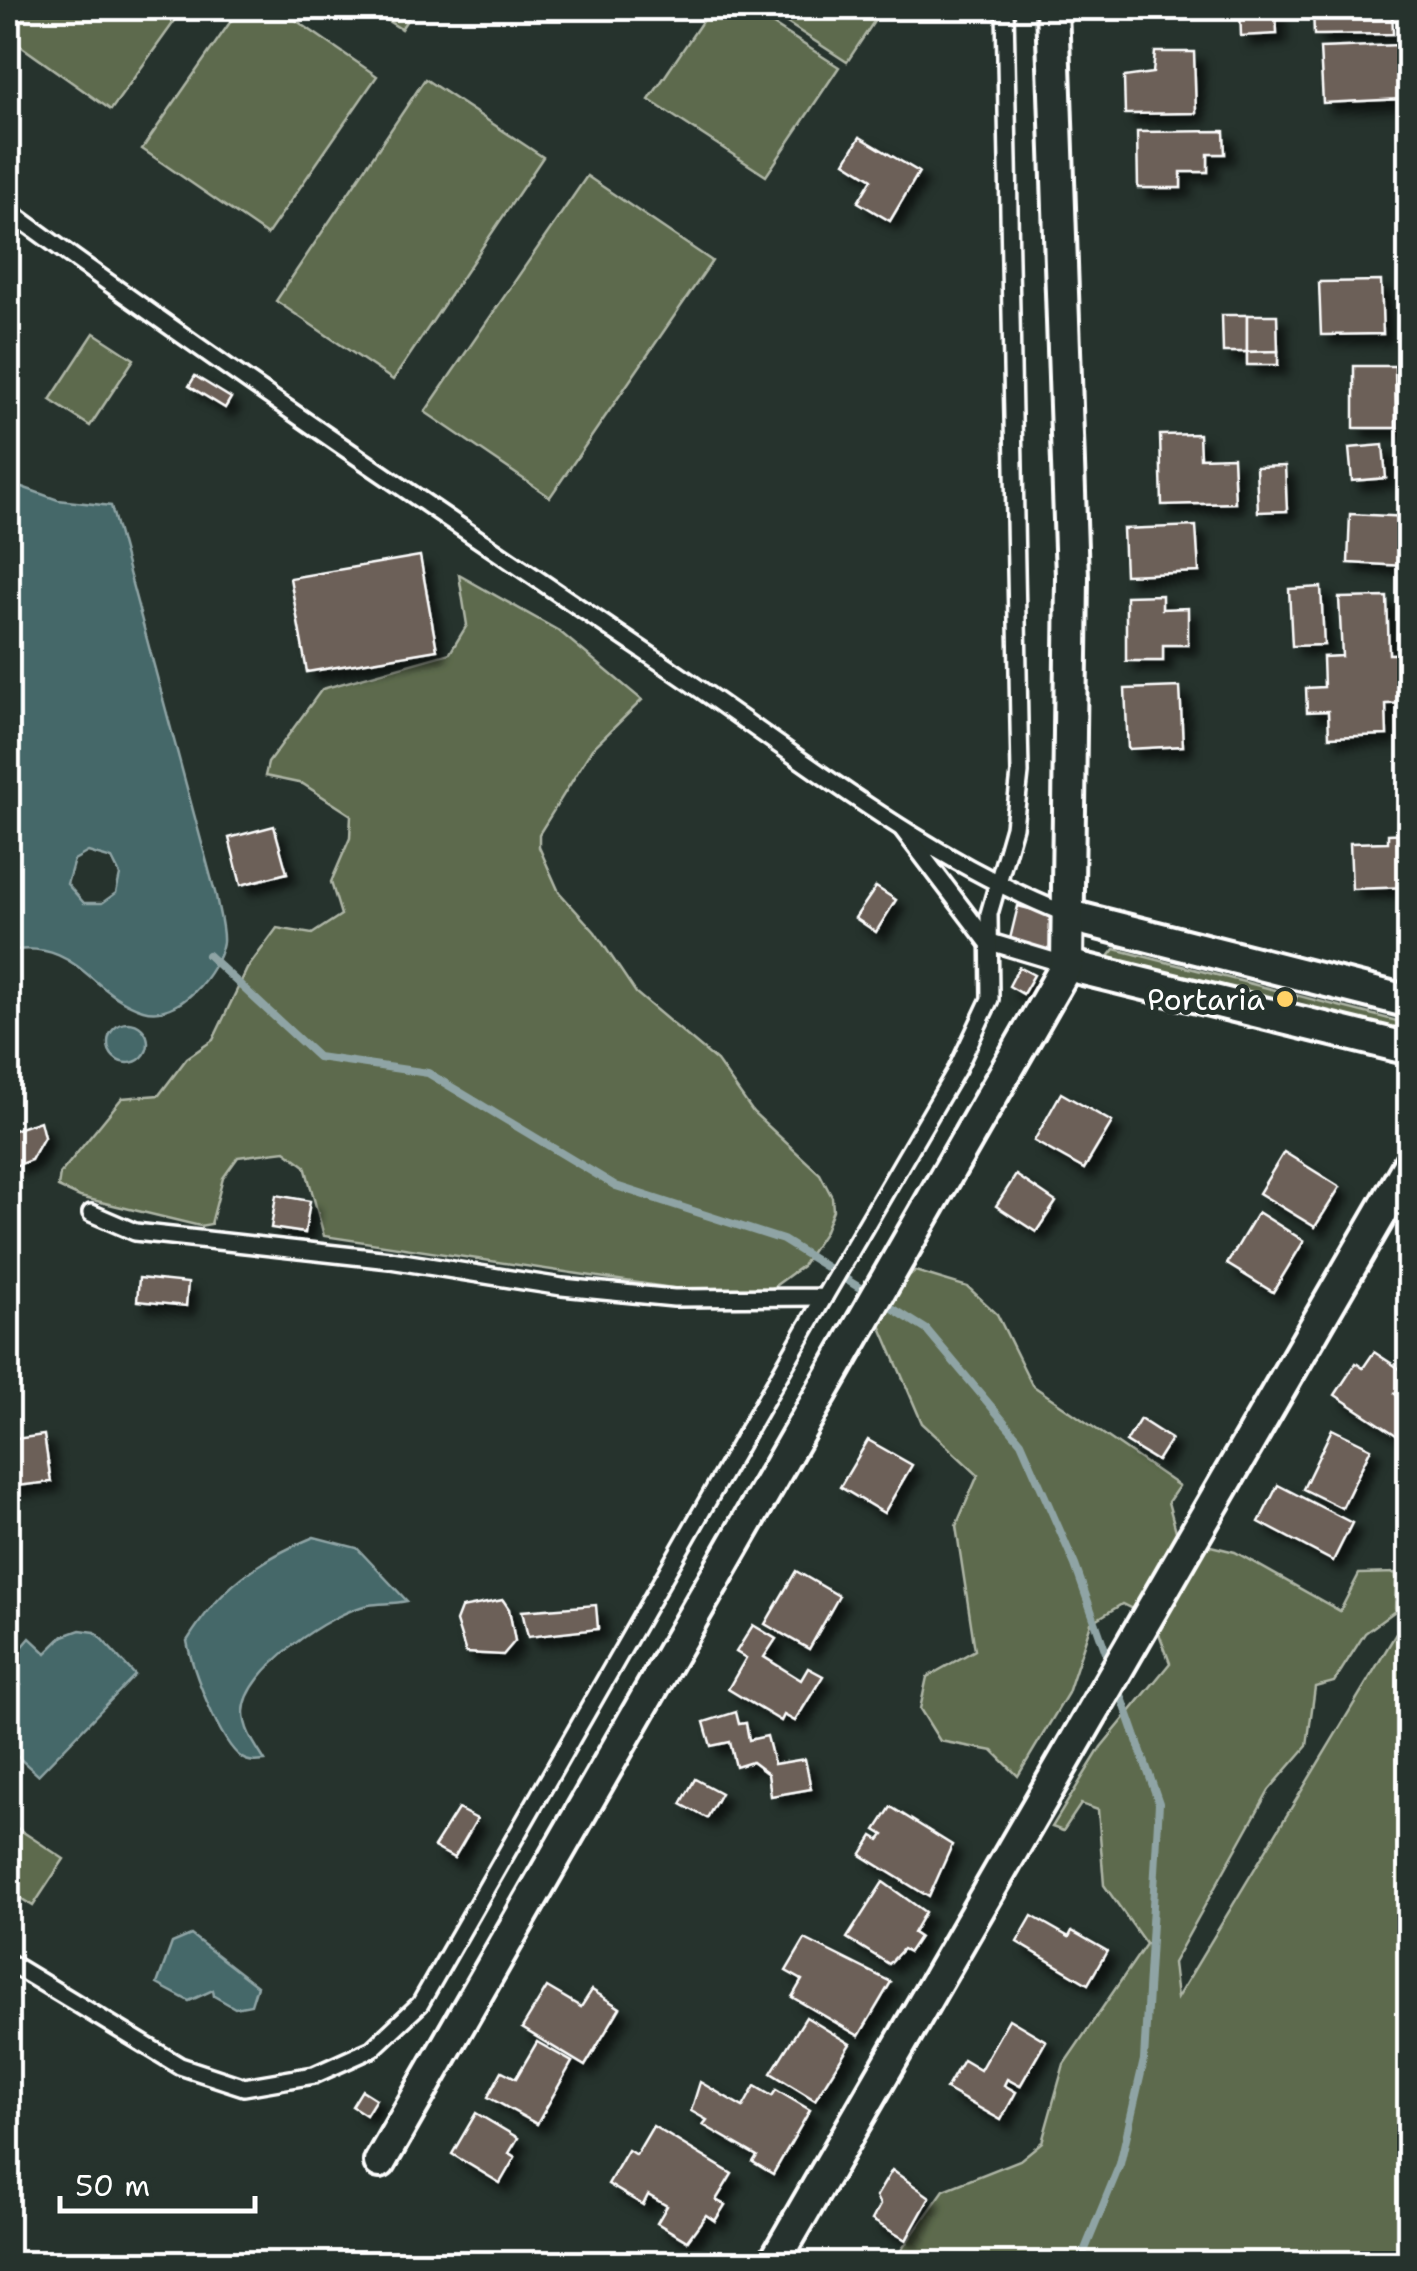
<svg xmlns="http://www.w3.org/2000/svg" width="1417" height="2271" viewBox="0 0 1417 2271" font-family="'Shantell Sans',sans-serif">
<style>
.green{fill:#5d6b4d;stroke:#aeb5a6;stroke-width:2.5}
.water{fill:#446869;stroke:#8fa4a5;stroke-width:2.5;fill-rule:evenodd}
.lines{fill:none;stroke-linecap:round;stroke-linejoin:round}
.stream{stroke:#8fa4a5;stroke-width:8}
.building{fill:#6c6058;stroke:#fff;stroke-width:2.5;filter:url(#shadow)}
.lane-casing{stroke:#fff;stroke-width:22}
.street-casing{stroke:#fff;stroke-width:38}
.lane{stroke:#26332d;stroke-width:15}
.street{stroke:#26332d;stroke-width:30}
.poi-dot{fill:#ffd166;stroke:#26332d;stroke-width:4}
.labels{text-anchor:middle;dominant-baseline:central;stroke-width:10;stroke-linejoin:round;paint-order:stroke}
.poi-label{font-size:30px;fill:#fff;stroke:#26332d;text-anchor:end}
</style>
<defs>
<filter id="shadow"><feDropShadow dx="9" dy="9" stdDeviation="5" flood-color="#0009"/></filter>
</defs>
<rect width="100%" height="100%" fill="#26332d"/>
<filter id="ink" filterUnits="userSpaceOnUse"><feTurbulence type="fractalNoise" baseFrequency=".01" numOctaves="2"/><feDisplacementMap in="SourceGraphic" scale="20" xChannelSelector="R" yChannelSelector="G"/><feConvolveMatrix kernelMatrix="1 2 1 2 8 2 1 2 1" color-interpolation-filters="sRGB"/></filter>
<g filter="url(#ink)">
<g class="green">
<path d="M 8,8 L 184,8 L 111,110 L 8,37 Z"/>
<path d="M 240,8 L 278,8 L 377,76 L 267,235 L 142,149 Z"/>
<path d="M 367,8 L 415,8 L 401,29 Z"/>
<path d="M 711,8 L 747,8 L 839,67 L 766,176 L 649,100 Z"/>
<path d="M 764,8 L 883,8 L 847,62 Z"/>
<path d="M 425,79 L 543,157 L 393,380 L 276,301 Z"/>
<path d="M 587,176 L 712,261 L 550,497 L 425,412 Z"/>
<path d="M 94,333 L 134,359 L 90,426 L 50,400 Z"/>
<path d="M 459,575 L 559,631 L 642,700 L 592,749 L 539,834 L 539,847 L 559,892 L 595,932 L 636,993 L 717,1061 L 753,1112 L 820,1174 L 832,1197 L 833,1210 L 824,1233 L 802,1266 L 772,1288 L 736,1295 L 712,1294 L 324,1236 L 305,1166 L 285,1151 L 238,1157 L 223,1178 L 211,1224 L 200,1226 L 80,1197 L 58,1187 L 60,1174 L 122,1098 L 159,1095 L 187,1058 L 213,1040 L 247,969 L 277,928 L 312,934 L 341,915 L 331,882 L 350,838 L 351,815 L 303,784 L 265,776 L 268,763 L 322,689 L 450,653 L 467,625 Z"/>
<path d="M 1115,949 L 1409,1024 L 1409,1035 L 1115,965 L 1108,958 Z"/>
<path d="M 915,1271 L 968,1287 L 997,1314 L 1032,1385 L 1179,1486 L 1168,1502 L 1178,1538 L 1235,1552 L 1340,1611 L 1359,1574 L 1396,1573 L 1395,1611 L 1365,1633 L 1334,1682 L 1315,1687 L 1307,1746 L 1269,1790 L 1173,1963 L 1177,1998 L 1409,1612 L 1409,2263 L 892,2263 L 944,2190 L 1020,2160 L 1042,2142 L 1064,2064 L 1146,1944 L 1104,1885 L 1098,1810 L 1081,1804 L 1063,1831 L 1052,1827 L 1101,1747 L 1170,1663 L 1154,1620 L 1122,1604 L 1091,1623 L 1068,1693 L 1018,1776 L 993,1751 L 940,1741 L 920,1709 L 927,1677 L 975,1650 L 956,1526 L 978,1475 L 922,1423 L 871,1304 Z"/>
<path d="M 8,1822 L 64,1859 L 33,1906 L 8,1890 Z"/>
</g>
<g class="water">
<path d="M 8,482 L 58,500 L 111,506 L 216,896 C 218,909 224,928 223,942 C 218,973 178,1021 143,1010 C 87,992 79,939 8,951 ZM 88,852 L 112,859 L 120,875 L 116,893 L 102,903 L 84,903 L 67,884 L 74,860 Z"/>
<circle cx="128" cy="1043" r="20"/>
<path d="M 314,1537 L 357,1548 L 407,1601 C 394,1604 381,1603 369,1605 C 331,1612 245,1670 244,1712 C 244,1731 256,1746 265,1761 C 257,1762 249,1763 242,1758 C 219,1742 192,1668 187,1641 C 220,1588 256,1561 314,1537 Z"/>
<path d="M 80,1630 L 95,1632 L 135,1675 L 38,1775 L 8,1748 L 8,1694 L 21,1685 L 8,1672 L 8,1664 L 30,1638 L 46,1653 L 63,1636 Z"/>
<path d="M 191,1935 L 257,1986 L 251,2005 L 235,2008 L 214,1996 L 213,1990 L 189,2001 L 157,1984 L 172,1943 Z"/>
</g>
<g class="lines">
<g class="stream">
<path d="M 208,955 L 318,1057 L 428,1073 L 616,1186 L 783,1240 L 868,1293"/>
<path d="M 884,1303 L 927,1330 L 1021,1442 L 1075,1565 L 1110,1664"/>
<path d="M 1079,2264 L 1120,2164 L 1144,2060 L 1159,1803 L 1118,1686"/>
</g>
</g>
<g class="building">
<path d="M 1240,8 L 1276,8 L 1277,34 L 1241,36 Z"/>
<path d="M 1313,8 L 1392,8 L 1393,34 L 1314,35 Z"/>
<path d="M 1399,45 L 1402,99 L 1323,103 L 1320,48 Z"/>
<path d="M 1155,52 L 1194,52 L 1196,113 L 1125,114 L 1124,77 L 1153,73 Z"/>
<path d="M 1224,131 L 1225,154 L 1208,154 L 1208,172 L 1181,172 L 1181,188 L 1138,188 L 1137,132 Z"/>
<path d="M 860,137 L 919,172 L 890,221 L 858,202 L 872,179 L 845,162 Z"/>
<path d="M 1381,281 L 1383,334 L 1321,335 L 1319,282 Z"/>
<path d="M 1222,315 L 1247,315 L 1247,352 L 1223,352 Z"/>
<path d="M 1247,315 L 1277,315 L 1278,351 L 1247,352 Z"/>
<path d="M 1278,351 L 1278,365 L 1247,365 L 1247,352 Z"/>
<path d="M 1354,366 L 1395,366 L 1396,428 L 1354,428 Z"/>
<path d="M 195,376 L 231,398 L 225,408 L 189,386 Z"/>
<path d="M 1199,434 L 1200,458 L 1233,457 L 1235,503 L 1162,505 L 1160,435 Z"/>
<path d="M 1383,445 L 1386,478 L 1352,481 L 1349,448 Z"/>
<path d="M 1285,466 L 1287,511 L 1258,512 L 1256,467 Z"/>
<path d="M 1350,514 L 1409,517 L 1406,566 L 1348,563 Z"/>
<path d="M 1196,526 L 1199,572 L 1125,575 L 1123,529 Z"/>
<path d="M 420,556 L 437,650 L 307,672 L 290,578 Z"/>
<path d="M 1321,587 L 1324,645 L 1292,646 L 1289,589 Z"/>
<path d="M 1162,595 L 1162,609 L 1188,608 L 1188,645 L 1163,645 L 1163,661 L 1126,661 L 1126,596 Z"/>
<path d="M 1387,597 L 1389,654 L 1408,654 L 1410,703 L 1386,704 L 1387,735 L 1329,737 L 1328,711 L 1307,712 L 1306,688 L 1324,687 L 1323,657 L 1342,656 L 1339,598 Z"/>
<path d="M 1180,687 L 1183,746 L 1128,749 L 1125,689 Z"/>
<path d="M 274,826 L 287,873 L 241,885 L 229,838 Z"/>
<path d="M 1410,833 L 1410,887 L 1352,889 L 1350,843 L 1388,842 L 1388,834 Z"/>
<path d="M 876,887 L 896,900 L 876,932 L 855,918 Z"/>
<path d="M 1018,906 L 1057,916 L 1049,953 L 1009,943 Z"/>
<path d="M 1019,967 L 1034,975 L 1023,994 L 1009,986 Z"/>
<path d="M 1278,992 L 1296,997 L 1293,1006 L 1275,1001 Z"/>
<path d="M 1061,1093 L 1112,1122 L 1084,1169 L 1034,1141 Z"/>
<path d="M 40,1121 L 44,1137 L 31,1160 L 15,1166 L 13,1157 L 8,1156 L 8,1132 Z"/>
<path d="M 1284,1152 L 1340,1187 L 1315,1227 L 1259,1193 Z"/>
<path d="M 1016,1175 L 1056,1202 L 1036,1232 L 996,1206 Z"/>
<path d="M 276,1195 L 310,1201 L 305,1233 L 271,1228 Z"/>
<path d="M 1258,1212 L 1304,1241 L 1273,1292 L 1227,1264 Z"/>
<path d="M 139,1278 L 188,1283 L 186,1306 L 137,1301 Z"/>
<path d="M 1374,1352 L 1409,1375 L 1395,1394 L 1410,1404 L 1410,1444 L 1335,1395 L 1356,1363 L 1363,1368 Z"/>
<path d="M 1140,1419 L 1171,1439 L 1157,1461 L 1126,1442 Z"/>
<path d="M 1332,1429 L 1371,1448 L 1342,1508 L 1303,1489 Z"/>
<path d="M 44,1435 L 51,1482 L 8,1487 L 8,1440 Z"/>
<path d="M 868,1440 L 912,1465 L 884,1513 L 840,1487 Z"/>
<path d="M 1278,1485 L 1352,1523 L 1333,1561 L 1259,1522 Z"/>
<path d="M 796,1571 L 839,1596 L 809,1649 L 765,1624 Z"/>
<path d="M 503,1600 L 509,1609 L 515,1641 L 503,1655 L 466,1653 L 456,1621 L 461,1608 Z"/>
<path d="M 596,1605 L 598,1629 L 528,1637 L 522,1611 Z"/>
<path d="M 753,1625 L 776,1639 L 764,1657 L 801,1680 L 808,1668 L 823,1676 L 795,1721 L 784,1715 L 781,1721 L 728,1689 L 746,1658 L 736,1652 Z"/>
<path d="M 736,1712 L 739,1724 L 746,1723 L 749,1740 L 767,1736 L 774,1764 L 805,1759 L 811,1789 L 771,1796 L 768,1774 L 752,1762 L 736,1767 L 730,1742 L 711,1746 L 704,1722 Z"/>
<path d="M 695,1779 L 721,1793 L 707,1818 L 681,1804 Z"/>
<path d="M 891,1807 L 952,1845 L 929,1897 L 861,1855 L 873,1836 L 880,1840 L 884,1835 L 876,1830 Z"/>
<path d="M 458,1809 L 477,1819 L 454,1858 L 434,1847 Z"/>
<path d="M 883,1882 L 925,1912 L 913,1933 L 919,1937 L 909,1952 L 903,1949 L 889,1964 L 847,1938 Z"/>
<path d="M 1032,1916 L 1069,1937 L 1072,1931 L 1107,1951 L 1088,1984 L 1017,1942 Z"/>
<path d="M 805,1939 L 891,1982 L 859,2036 L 792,1997 L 802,1980 L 786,1971 Z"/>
<path d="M 547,1987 L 581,2007 L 592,1990 L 620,2008 L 585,2066 L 522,2028 Z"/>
<path d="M 806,2017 L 850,2044 L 815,2100 L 771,2073 Z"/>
<path d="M 1009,2019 L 1046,2041 L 1020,2086 L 1007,2079 L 1004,2085 L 1016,2092 L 1001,2120 L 946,2089 L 963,2060 L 980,2070 Z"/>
<path d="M 537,2042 L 572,2062 L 537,2124 L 488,2097 L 502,2071 L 516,2078 Z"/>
<path d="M 700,2082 L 743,2107 L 755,2086 L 772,2096 L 776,2090 L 810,2110 L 773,2174 L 753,2162 L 757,2156 L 703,2125 L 707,2120 L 691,2111 Z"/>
<path d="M 362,2090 L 376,2099 L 366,2115 L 352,2106 Z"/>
<path d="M 476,2113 L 518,2138 L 509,2153 L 515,2157 L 500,2183 L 452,2154 Z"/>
<path d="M 653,2126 L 732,2174 L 716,2200 L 725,2205 L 715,2221 L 706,2215 L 687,2241 L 657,2223 L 667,2206 L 648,2195 L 643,2205 L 608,2184 L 628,2150 L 636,2155 Z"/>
<path d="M 892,2170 L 930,2197 L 906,2240 L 872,2220 L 880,2205 L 876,2197 Z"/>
</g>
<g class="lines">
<g class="lane-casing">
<g id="lane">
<path d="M 8,210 C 225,369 448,519 672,670 C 799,756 925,859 1069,915"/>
<path d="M 903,830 L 987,941 L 1067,965"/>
<path d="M 91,1213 L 135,1232 L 390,1260 L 562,1287 L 674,1298 L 824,1297 L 957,1069 L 990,999 L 989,914 L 1014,827 L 1020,773 L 1005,8"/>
<path d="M 8,1962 L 180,2066 L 244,2087 L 314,2075 L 372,2049 L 420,2004 L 824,1297"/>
</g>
</g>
<g class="street-casing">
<g id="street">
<path d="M 1070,916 L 1410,1002"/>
<path d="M 1067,965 L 1410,1049"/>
<path d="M 380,2162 L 1067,965 L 1072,577 L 1052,8"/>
<path d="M 773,2264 L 1410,1163"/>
</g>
</g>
<use href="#lane" class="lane"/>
<use href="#street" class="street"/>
</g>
</g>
<circle class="poi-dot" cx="1285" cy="999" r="10"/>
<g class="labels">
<g class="poi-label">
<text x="1265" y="999">Portaria</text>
</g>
</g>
<rect width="1417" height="2271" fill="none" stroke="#26332d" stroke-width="40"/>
<rect x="20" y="20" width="1377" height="2231" fill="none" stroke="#fff" stroke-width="4" filter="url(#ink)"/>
<path d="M60 2196v15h195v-15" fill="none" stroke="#ffffff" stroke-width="5"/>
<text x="75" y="2196" font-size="30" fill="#ffffff" stroke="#26332d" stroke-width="8" paint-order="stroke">50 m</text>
</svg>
